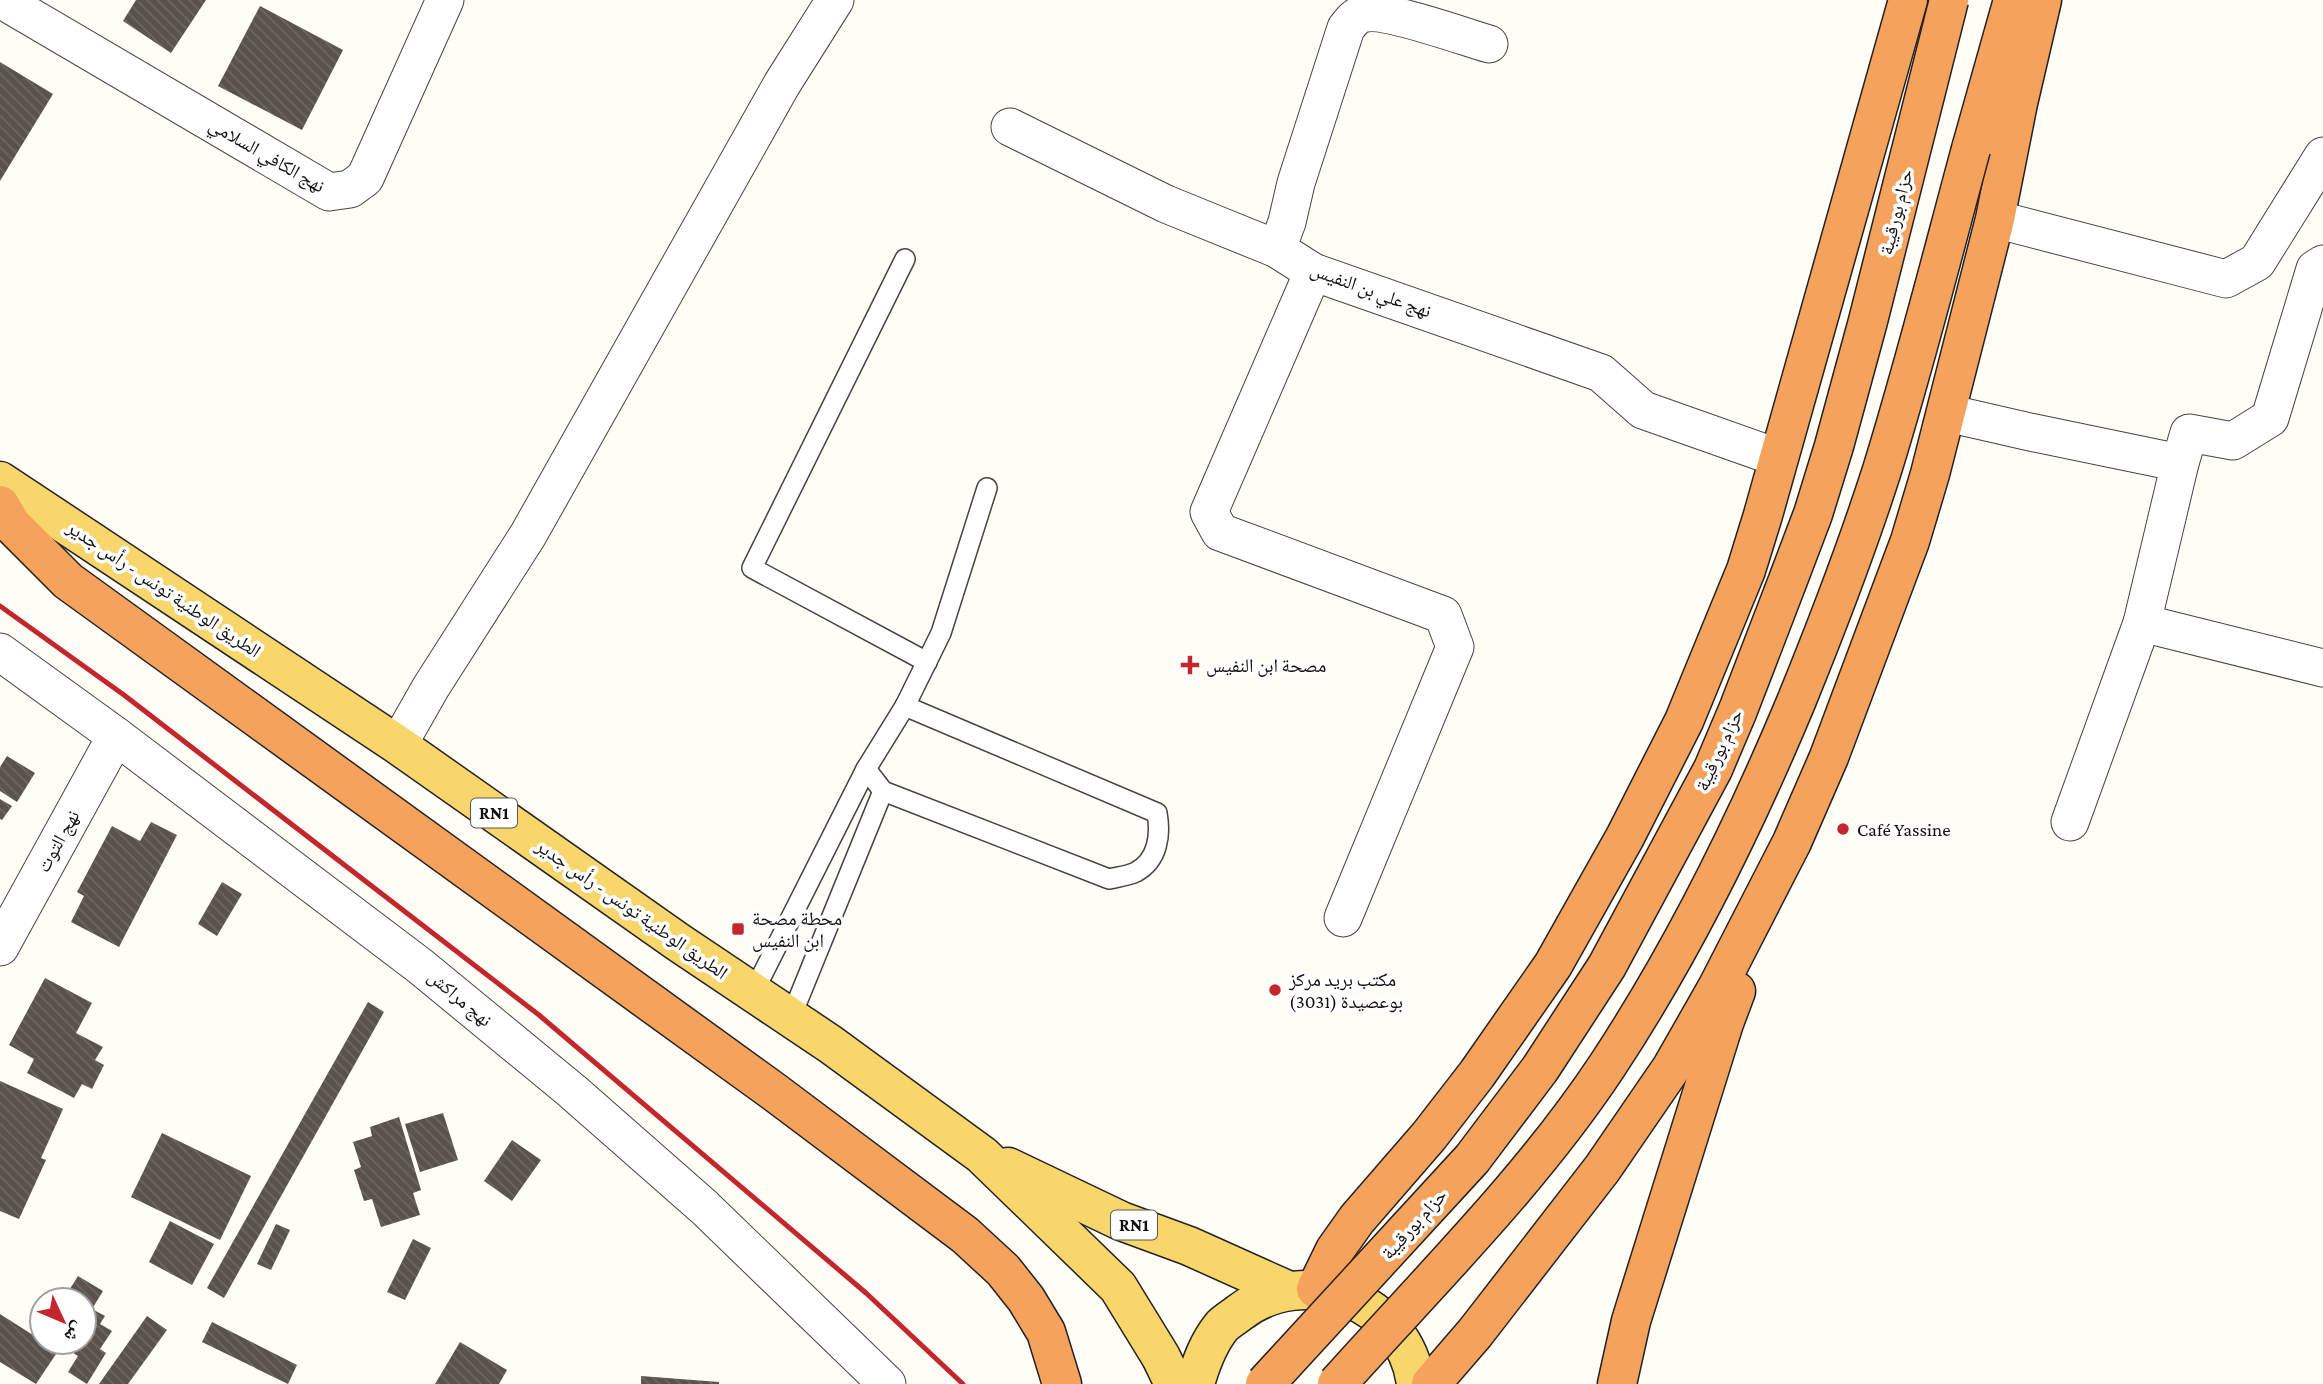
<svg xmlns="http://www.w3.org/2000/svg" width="2323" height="1384" viewBox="0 0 2323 1384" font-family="'Crimson Pro','Noto Naskh Arabic',serif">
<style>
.building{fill:url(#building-back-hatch)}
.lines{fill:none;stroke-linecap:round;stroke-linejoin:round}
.lane-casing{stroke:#444;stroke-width:22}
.street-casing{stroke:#444;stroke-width:39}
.primary-casing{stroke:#222;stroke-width:41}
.highway-casing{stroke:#222;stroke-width:41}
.lane{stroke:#fff;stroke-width:19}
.street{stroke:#fff;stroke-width:37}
.primary{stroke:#f9d66b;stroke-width:38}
.highway{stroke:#f5a25d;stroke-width:38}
.rail{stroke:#c4262e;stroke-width:5}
.highway-bridge-casing{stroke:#222;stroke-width:41;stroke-linecap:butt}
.highway-bridge{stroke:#f5a25d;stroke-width:38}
.poi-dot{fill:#c4262e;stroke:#fff;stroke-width:2.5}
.labels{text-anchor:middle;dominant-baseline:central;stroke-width:7;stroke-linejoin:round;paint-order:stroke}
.shield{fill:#fff;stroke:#585858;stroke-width:2}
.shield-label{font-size:18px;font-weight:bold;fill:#111}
.street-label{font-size:19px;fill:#111;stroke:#fff}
.poi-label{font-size:19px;fill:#111;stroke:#fff;text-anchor:start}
</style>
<defs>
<pattern id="building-back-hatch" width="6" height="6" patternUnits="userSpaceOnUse" patternTransform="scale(1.75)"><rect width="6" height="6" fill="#5a524d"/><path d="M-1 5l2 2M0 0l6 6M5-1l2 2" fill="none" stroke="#6d6662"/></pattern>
</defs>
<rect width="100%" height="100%" fill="#fffdf5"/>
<g class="building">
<path d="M 136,0 L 206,0 L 171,53 L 123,21 Z"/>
<path d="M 260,6 L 343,50 L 302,130 L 218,86 Z"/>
<path d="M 0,62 L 53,94 L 0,181 Z"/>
<path d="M 7,756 L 35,773 L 17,802 L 0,791 L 0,767 Z"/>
<path d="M 0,799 L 12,806 L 2,820 L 0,819 Z"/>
<path d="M 151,822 L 177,835 L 119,947 L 71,922 L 84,896 L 77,892 L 112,826 L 140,841 Z"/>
<path d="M 222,882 L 242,894 L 217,936 L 198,924 Z"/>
<path d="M 45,978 L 92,1003 L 76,1033 L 103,1047 L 95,1060 L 104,1065 L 92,1089 L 82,1084 L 74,1098 L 27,1073 L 34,1059 L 9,1045 Z"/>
<path d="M 368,1002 L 384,1012 L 224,1298 L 207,1288 Z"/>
<path d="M 0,1081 L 63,1109 L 41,1158 L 46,1160 L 19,1219 L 0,1211 Z"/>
<path d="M 443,1113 L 458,1160 L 420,1172 L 405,1124 Z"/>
<path d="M 399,1117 L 421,1190 L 413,1193 L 420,1215 L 381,1227 L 372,1199 L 364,1201 L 354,1170 L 361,1167 L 353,1142 L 372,1136 L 370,1127 Z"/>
<path d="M 162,1133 L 251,1176 L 220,1240 L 131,1197 Z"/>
<path d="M 512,1140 L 541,1160 L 512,1201 L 484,1181 Z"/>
<path d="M 170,1221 L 214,1244 L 192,1285 L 149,1262 Z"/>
<path d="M 276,1224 L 290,1230 L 271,1270 L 257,1264 Z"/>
<path d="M 413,1239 L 431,1248 L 405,1300 L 387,1292 Z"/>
<path d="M 78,1276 L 103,1291 L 92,1309 L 105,1316 L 100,1324 L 112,1331 L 100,1349 L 106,1353 L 87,1384 L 68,1372 L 78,1356 L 56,1342 L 84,1342 L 84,1300 L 63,1300 Z"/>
<path d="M 0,1314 L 58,1351 L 36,1384 L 0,1362 Z"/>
<path d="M 147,1316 L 167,1330 L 128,1384 L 99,1384 Z"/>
<path d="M 212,1322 L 297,1365 L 288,1384 L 202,1342 Z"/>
<path d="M 460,1342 L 507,1370 L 499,1384 L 435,1384 Z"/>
<path d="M 641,1376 L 719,1382 L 719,1384 L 641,1384 Z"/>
</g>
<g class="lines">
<g class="lane-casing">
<g id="lane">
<path d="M 905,259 L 752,568 L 927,662"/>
<path d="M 866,769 L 883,791 L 1109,879 C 1117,877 1128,876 1136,872 C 1158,860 1161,835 1157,813 L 905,706 L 941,633 L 987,488"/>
<path d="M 753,993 L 866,769 L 905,706"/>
<path d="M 791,1017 L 883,791"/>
</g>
</g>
<g class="street-casing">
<g id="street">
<path d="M 2,0 L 329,192 L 350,189 L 365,178 L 445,0"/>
<path d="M 1489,44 C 1464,37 1383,7 1362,14 C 1355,16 1351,22 1346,28 L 1296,183 L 1287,222 L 1277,249 L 1313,272 L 1601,373 L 1643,410 L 1779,458"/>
<path d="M 1010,127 L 1166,204 L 1277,249"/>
<path d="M 1995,219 L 2226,279 L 2257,262 L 2323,156"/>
<path d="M 1313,272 L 1209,512 L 1220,532 L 1443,615 L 1455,647 L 1343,918"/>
<path d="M 1947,413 L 2030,432 L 2180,463 L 2142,623 L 2323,668"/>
<path d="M 2180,463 L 2189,433 L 2233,441 L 2270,418 L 2315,269 L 2323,264"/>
<path d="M 0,652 L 116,736 L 420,966 L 572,1091 L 704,1207 L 887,1384"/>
<path d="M 398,745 L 431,687 L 528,535 L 782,84 L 835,0"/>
<path d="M 2070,822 L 2142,623"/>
<path d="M 0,947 L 116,736"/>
</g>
</g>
<g class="primary-casing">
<g id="primary">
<path d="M 0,481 L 398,745 L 678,942 L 830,1044 L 982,1155 L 1118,1287 L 1161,1357 L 1174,1384"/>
<path d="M 1008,1167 L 1121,1221 L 1189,1246 L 1287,1290"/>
<path d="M 1195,1384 C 1201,1363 1208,1343 1222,1326 C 1227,1321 1234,1317 1239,1313 C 1305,1262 1405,1300 1416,1384"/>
</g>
</g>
<g class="highway-casing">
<g id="highway">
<path d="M 1971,149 L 2013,0"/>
<path d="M 0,505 L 11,524 L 68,581 L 773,1091 L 965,1235 L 1003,1270 L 1026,1299 L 1046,1332 L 1062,1384"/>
<path d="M 1316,1289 L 1335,1250 L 1357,1219 L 1429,1136 L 1477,1074 L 1553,965 L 1625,837 L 1684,721 L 1746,570 L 1763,515 L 1908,0"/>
<path d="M 1431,1384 L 1475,1333 L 1602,1169 L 1672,1067 L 1717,988 L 1792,842 L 1829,757 L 1910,541 L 1930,474 L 1995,219 L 2018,103 L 2042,0"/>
<path d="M 1617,1384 L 1631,1321 L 1724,1023 L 1736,991"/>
</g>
</g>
<use href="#lane" class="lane"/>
<use href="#street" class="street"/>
<use href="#primary" class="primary"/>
<use href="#highway" class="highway"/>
<path class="rail" d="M 0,606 L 124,695 L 539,1015 L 866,1293 L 963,1384"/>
<g class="highway-bridge-casing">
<g id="highway-bridge">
<path d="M 1265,1384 L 1472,1159 L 1540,1069 L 1607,966 L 1713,769 L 1738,710 L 1788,580 L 1813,514 L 1834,446 L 1868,321 L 1949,0"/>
<path d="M 1337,1384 C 1429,1281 1530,1182 1607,1066 C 1683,951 1743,829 1796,702 C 1827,626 1857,548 1882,470 C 1915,364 1942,256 1971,149"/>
</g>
</g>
<use href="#highway-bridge" class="highway-bridge"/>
</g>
<g class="poi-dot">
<path d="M1186.5 654.5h7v7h7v7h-7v7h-7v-7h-7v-7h7z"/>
<circle cx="1843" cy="829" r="7"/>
<rect x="731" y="922" width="14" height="14" rx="3.5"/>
<circle cx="1275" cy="990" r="7"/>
</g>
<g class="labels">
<g class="shield">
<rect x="471" y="798.5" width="46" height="29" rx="5"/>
<rect x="1111" y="1210.5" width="46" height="29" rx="5"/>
</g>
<g class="shield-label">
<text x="494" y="813">RN1</text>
<text x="1134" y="1225">RN1</text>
</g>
<g class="street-label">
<text transform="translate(267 155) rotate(30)">نهج الكافي السلامي</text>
<text transform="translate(1896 212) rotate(-76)">حزام بورقيبة</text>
<text transform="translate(1371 290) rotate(20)">نهج علي بن النفيس</text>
<text transform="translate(164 589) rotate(34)">الطريق الوطنية تونس - رأس جدير</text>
<text transform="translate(1719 750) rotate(-65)">حزام بورقيبة</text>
<text transform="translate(58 841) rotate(-61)">نهج التوت</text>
<text transform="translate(632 909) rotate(35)">الطريق الوطنية تونس - رأس جدير</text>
<text transform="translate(460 998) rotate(40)">نهج مراكش</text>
<text transform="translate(1414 1224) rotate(-48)">حزام بورقيبة</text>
</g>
<g class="poi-label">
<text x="1206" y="665">مصحة ابن النفيس</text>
<text x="1857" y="829">Café Yassine</text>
<text x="752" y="918">محطة مصحة<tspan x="752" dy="22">ابن النفيس</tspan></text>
<text x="1289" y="979">مكتب بريد مركز<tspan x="1289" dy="22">بوعصيدة (3031)</tspan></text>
</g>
</g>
<g transform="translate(63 1321) rotate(134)"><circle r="33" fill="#ffffff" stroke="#a0a0a0" stroke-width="2"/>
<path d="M0-5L12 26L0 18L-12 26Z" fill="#c4262e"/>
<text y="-10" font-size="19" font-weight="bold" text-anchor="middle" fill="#111111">ش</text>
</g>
</svg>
